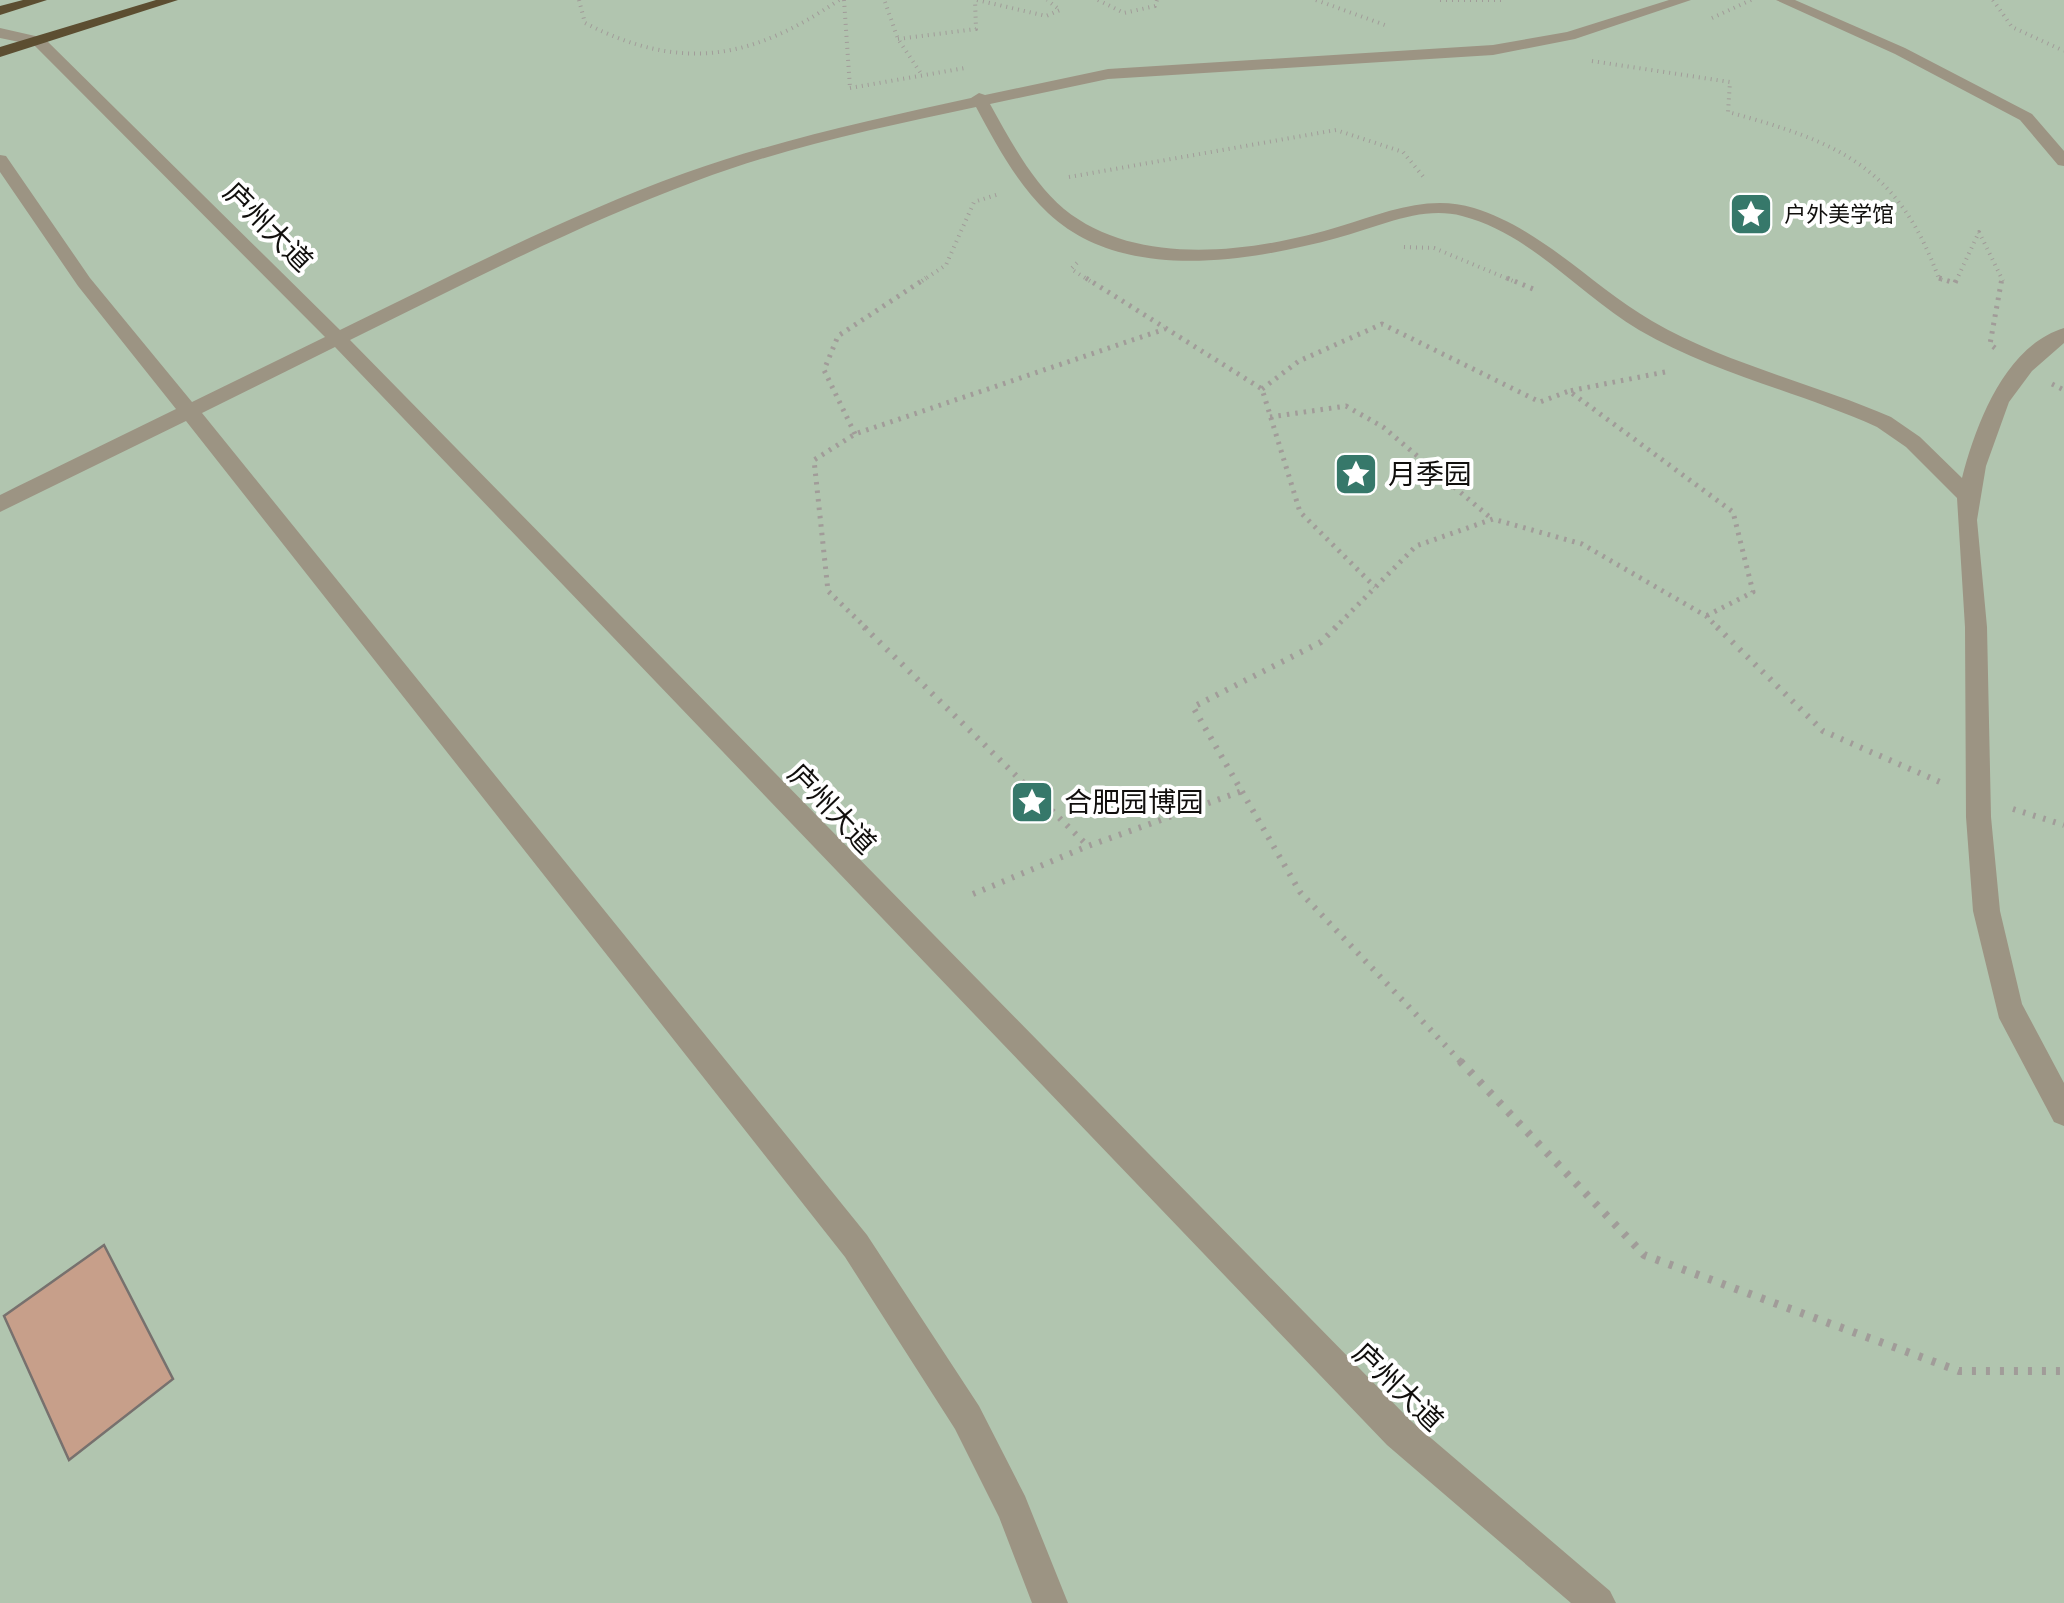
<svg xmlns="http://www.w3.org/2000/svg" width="2064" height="1603" viewBox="0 0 2064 1603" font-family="Arial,'Noto Sans SC',sans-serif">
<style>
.green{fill:#b1c5af}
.building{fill:#c79f8a;stroke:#77716e;stroke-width:2.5}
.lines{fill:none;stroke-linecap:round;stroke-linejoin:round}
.path-far3{stroke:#a19c99;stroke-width:4;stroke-dasharray:1 5;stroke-linecap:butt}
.path-far2{stroke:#a19c99;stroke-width:5;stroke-dasharray:2.5 6;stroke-linecap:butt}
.path-far1{stroke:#a19c99;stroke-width:6;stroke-dasharray:2.5 8;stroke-linecap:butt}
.path{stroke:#a19c99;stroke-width:8;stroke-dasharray:4 10;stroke-linecap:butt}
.minor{fill:#9c9483;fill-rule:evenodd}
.major{fill:#5c4e31;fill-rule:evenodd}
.labels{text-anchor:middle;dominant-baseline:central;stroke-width:8;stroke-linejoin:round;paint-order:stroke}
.far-poi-label{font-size:22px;fill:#110f0d;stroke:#fff;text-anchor:start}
.street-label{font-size:28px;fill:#110f0d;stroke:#fff}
.poi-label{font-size:28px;fill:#110f0d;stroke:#fff;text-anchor:start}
</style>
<rect width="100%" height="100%" fill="#efe8e4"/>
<rect class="green" x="0" y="0" width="2064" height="1603"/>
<path class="building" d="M 104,1245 L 173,1379 L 69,1460 L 4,1316 Z"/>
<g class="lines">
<g class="path-far3">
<path d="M 579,0 L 585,23 C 682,73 752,59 839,0"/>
<path d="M 844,0 L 850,88"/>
<path d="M 977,0 L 1046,16 L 1060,10 L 1047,0"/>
<path d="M 1098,0 L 1124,13 L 1155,6 L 1157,0"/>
<path d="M 1316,0 L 1385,25"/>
<path d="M 1440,0 L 1501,0"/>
<path d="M 1993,0 L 2012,27 L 2064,51"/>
<path d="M 885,2 L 898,39 L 922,75"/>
<path d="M 1712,18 L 1751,0"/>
<path d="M 898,39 L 976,29 L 975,0"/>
<path d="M 1592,61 L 1730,82 L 1728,112 C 1838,142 1898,166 1939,279 L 1946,281"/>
<path d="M 850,88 L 965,68"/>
<path d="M 1069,177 L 1336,130 L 1403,152 L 1426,180"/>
<path d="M 1404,247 L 1434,248 L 1513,281"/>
<path d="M 1077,263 L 1071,269 L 1090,281"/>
<path d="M 922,281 L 946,265 L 974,202 L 999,194"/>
<path d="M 1956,281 L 1979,232 L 2003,281"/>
</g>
<g class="path-far2">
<path d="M 1086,278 L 1262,389 L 1300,512 L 1375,587"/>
<path d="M 1507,278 L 1538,291"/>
<path d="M 1939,278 L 1955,283 L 1957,278"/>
<path d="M 1995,348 L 1990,344 L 2002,278"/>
<path d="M 1665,372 L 1569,391 L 1733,512 L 1753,592 L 1706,616"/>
<path d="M 2052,384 L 2064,390"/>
<path d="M 1262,389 L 1299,361 L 1382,324 L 1540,402 L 1569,391"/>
<path d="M 1270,417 L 1346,406 L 1383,427 L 1492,519"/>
<path d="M 855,434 L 824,370 L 838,336 L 926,278"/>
<path d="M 867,629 L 828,591 L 814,460 L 855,434 L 1165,329"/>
<path d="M 1334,629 L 1416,546 L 1493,519 L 1582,544 L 1706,616 L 1719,629"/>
</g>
<g class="path-far1">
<path d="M 864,627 L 1088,846"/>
<path d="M 1336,627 L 1321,642 L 1193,707 L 1300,892 L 1462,1063"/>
<path d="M 1717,627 L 1823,731 L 1940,782"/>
<path d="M 2013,809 L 2064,825"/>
<path d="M 973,894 L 1088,846 L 1242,791"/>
</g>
<path class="path" d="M 1460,1061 L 1644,1255 L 1959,1371 L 2064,1371"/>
<g class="minor">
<path d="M 1669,0 L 1691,0 L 1575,39 L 1493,55 L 1108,79 L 990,104 C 1010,140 1032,182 1064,209 C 1138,269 1256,252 1341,226 C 1384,213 1428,194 1474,208 C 1542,229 1592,286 1652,321 C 1726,364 1813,383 1891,417 L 1920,437 L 1962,478 C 1976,424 2005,346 2064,328 L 2064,343 L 2032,371 L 2009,402 L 1986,466 L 1977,520 L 1987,627 L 1991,817 L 2000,911 L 2022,1004 L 2064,1083 L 2064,1126 L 2054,1122 L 1999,1018 L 1973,911 L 1966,817 L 1965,627 L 1957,498 L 1906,447 L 1877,427 C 1799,392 1713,373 1639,330 C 1580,295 1530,233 1462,216 C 1420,205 1377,228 1337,238 C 1248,262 1122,283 1048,213 C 1017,184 996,144 976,107 C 882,127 786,147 696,181 C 577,225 464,284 350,340 L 1411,1421 L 1610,1591 L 1616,1603 L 1571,1603 L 1387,1445 L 335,347 L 202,413 L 867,1235 L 979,1406 L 1025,1496 L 1068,1603 L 1032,1603 L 999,1517 L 955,1429 L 845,1257 L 186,421 L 0,512 L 0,495 L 176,409 L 78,286 L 0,172 L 0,155 L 6,156 L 90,278 L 192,402 L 325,337 L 34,45 L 0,38 L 0,28 L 44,38 L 340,330 C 453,275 566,216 685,173 C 778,140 875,119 971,98 L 979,93 L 985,95 L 1108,69 L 1493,45 L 1567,32 Z"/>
<path d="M 1776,0 L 1795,0 L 1905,48 L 2032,114 L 2064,151 L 2064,166 L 2058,165 L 2020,120 L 1895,54 Z"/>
</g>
<g class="major">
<path d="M 23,0 L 47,0 L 0,15 L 0,6 Z"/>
<path d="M 156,0 L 178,0 L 0,57 L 0,47 Z"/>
</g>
</g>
<defs>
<g id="sight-square" transform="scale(2.25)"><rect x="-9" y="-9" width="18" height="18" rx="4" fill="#36786a" stroke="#fff"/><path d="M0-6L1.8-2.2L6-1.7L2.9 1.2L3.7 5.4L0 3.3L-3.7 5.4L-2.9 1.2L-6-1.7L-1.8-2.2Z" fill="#fff"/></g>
</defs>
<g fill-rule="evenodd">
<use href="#sight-square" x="1751" y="214"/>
<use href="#sight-square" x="1356" y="474"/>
<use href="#sight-square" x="1032" y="802"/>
</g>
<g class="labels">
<g class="far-poi-label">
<text x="1784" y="214">户外美学馆</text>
</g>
<g class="street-label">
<text transform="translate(268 227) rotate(45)">庐州大道</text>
<text transform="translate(832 809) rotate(46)">庐州大道</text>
<text transform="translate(1398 1387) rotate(44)">庐州大道</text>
</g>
<g class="poi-label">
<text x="1388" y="474">月季园</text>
<text x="1064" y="802">合肥园博园</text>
</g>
</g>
</svg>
